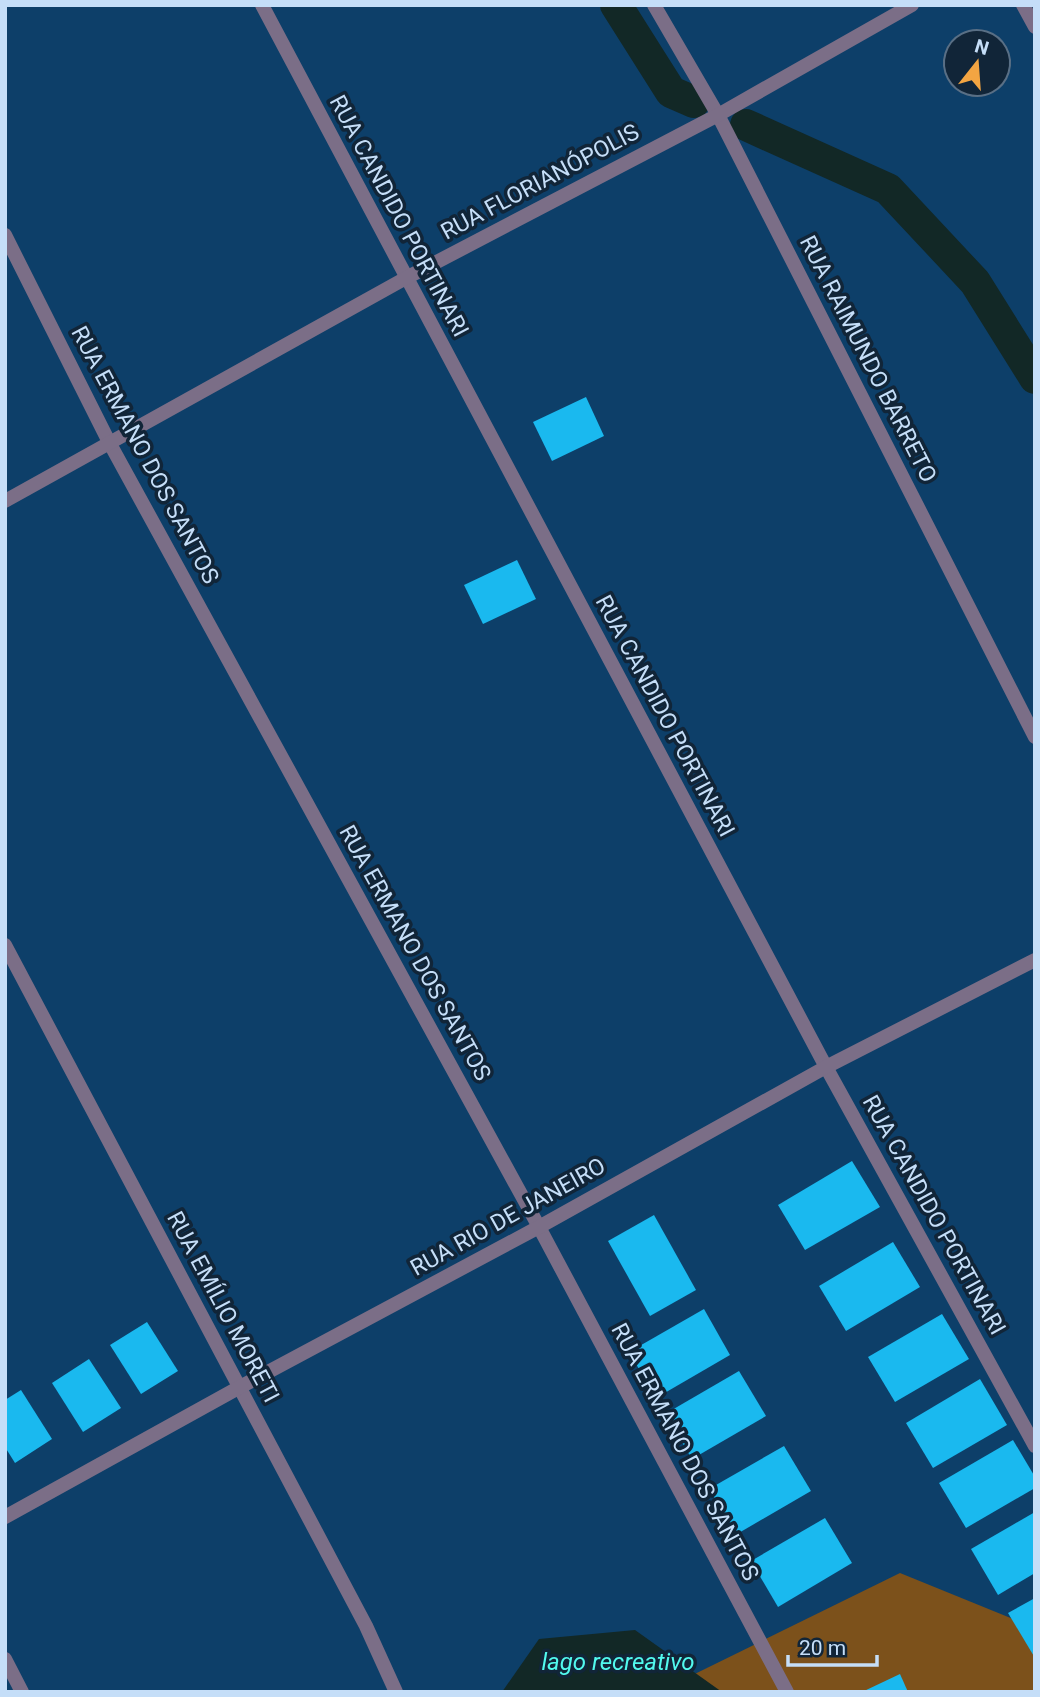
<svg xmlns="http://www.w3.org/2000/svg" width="1040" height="1697" viewBox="0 0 1040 1697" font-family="Roboto,sans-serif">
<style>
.green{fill:#7c511b}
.water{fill:#122826}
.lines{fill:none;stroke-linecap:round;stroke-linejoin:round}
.canal{stroke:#122826;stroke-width:32}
.building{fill:#1ab9ef}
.street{stroke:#7b6e87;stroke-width:14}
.labels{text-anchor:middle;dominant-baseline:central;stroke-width:7;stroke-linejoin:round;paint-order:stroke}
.street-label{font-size:23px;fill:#c5def8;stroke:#112538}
.water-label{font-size:24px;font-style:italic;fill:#52f9ee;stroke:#112538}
</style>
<rect width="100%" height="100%" fill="#0d3f69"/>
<path class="green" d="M 900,1573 L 1035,1628 L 1035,1692 L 658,1692 Z"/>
<path class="water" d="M 635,1630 L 722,1692 L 502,1692 L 539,1639 Z"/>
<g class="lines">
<g class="canal">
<path d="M 616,5 L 671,92 L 694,102"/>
<path d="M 746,125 L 888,189 L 975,282 L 1035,378"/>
</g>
</g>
<g class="building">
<path d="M 586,397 L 604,436 L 552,461 L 533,422 Z"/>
<path d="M 517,560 L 536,599 L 483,624 L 464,585 Z"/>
<path d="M 852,1161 L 880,1207 L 805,1250 L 778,1205 Z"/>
<path d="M 654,1215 L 696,1290 L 650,1316 L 608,1241 Z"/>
<path d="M 893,1242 L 920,1287 L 846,1331 L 819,1286 Z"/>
<path d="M 704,1309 L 730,1355 L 656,1398 L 629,1352 Z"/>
<path d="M 942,1314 L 969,1359 L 895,1402 L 868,1357 Z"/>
<path d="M 147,1322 L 178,1371 L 141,1394 L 110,1345 Z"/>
<path d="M 89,1359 L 121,1408 L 83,1432 L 52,1383 Z"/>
<path d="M 739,1371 L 766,1416 L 692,1459 L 665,1414 Z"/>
<path d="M 980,1379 L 1007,1425 L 933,1468 L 906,1423 Z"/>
<path d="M 21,1390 L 52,1439 L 15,1463 L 5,1447 L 5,1400 Z"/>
<path d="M 1013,1440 L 1035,1477 L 1035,1488 L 966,1528 L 939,1483 Z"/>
<path d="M 784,1446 L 811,1491 L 737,1534 L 709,1489 Z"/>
<path d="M 1035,1512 L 1035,1573 L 998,1595 L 971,1549 Z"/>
<path d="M 825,1518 L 852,1563 L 778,1607 L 751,1561 Z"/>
<path d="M 1035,1598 L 1035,1658 L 1008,1613 Z"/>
<path d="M 900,1674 L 908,1692 L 862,1692 Z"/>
</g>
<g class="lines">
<g class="street">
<path d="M 262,5 L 826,1067 L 1035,1446"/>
<path d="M 654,5 L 718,115 L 1035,737"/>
<path d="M 1023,5 L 1035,27"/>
<path d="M 5,235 L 109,442 L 539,1227 L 787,1692"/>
<path d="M 5,501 L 406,278 L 718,115 L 912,5"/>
<path d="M 5,945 L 366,1626 L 396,1692"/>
<path d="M 5,1517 L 240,1387 L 539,1227 L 826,1067 L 1035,960"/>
<path d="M 5,1659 L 22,1692"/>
</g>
</g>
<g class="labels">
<g class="street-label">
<text transform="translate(540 182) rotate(-28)">RUA FLORIANÓPOLIS</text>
<text transform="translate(399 216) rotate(62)">RUA CANDIDO PORTINARI</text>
<text transform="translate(868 359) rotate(63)">RUA RAIMUNDO BARRETO</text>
<text transform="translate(145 455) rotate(62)">RUA ERMANO DOS SANTOS</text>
<text transform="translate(665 716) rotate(62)">RUA CANDIDO PORTINARI</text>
<text transform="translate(415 953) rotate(61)">RUA ERMANO DOS SANTOS</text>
<text transform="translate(934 1215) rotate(61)">RUA CANDIDO PORTINARI</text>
<text transform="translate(508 1217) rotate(-29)">RUA RIO DE JANEIRO</text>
<text transform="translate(223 1307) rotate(62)">RUA EMÍLIO MORETI</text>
<text transform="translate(685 1452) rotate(62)">RUA ERMANO DOS SANTOS</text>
</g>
<g class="water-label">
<text x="618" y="1662">lago recreativo</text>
</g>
</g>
<rect width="1040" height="1697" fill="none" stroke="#c5def8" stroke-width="14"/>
<g transform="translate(977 63) rotate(17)"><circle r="33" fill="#112538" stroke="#596f85" stroke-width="2"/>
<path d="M0-5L12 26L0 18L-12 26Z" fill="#f3a542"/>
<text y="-10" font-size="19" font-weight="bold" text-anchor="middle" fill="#c5def8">N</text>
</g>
<path d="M788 1655v10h89v-10" fill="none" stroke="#c5def8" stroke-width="3.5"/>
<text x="799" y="1655" font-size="21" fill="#c5def8" stroke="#112538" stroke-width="5" paint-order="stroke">20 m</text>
</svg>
